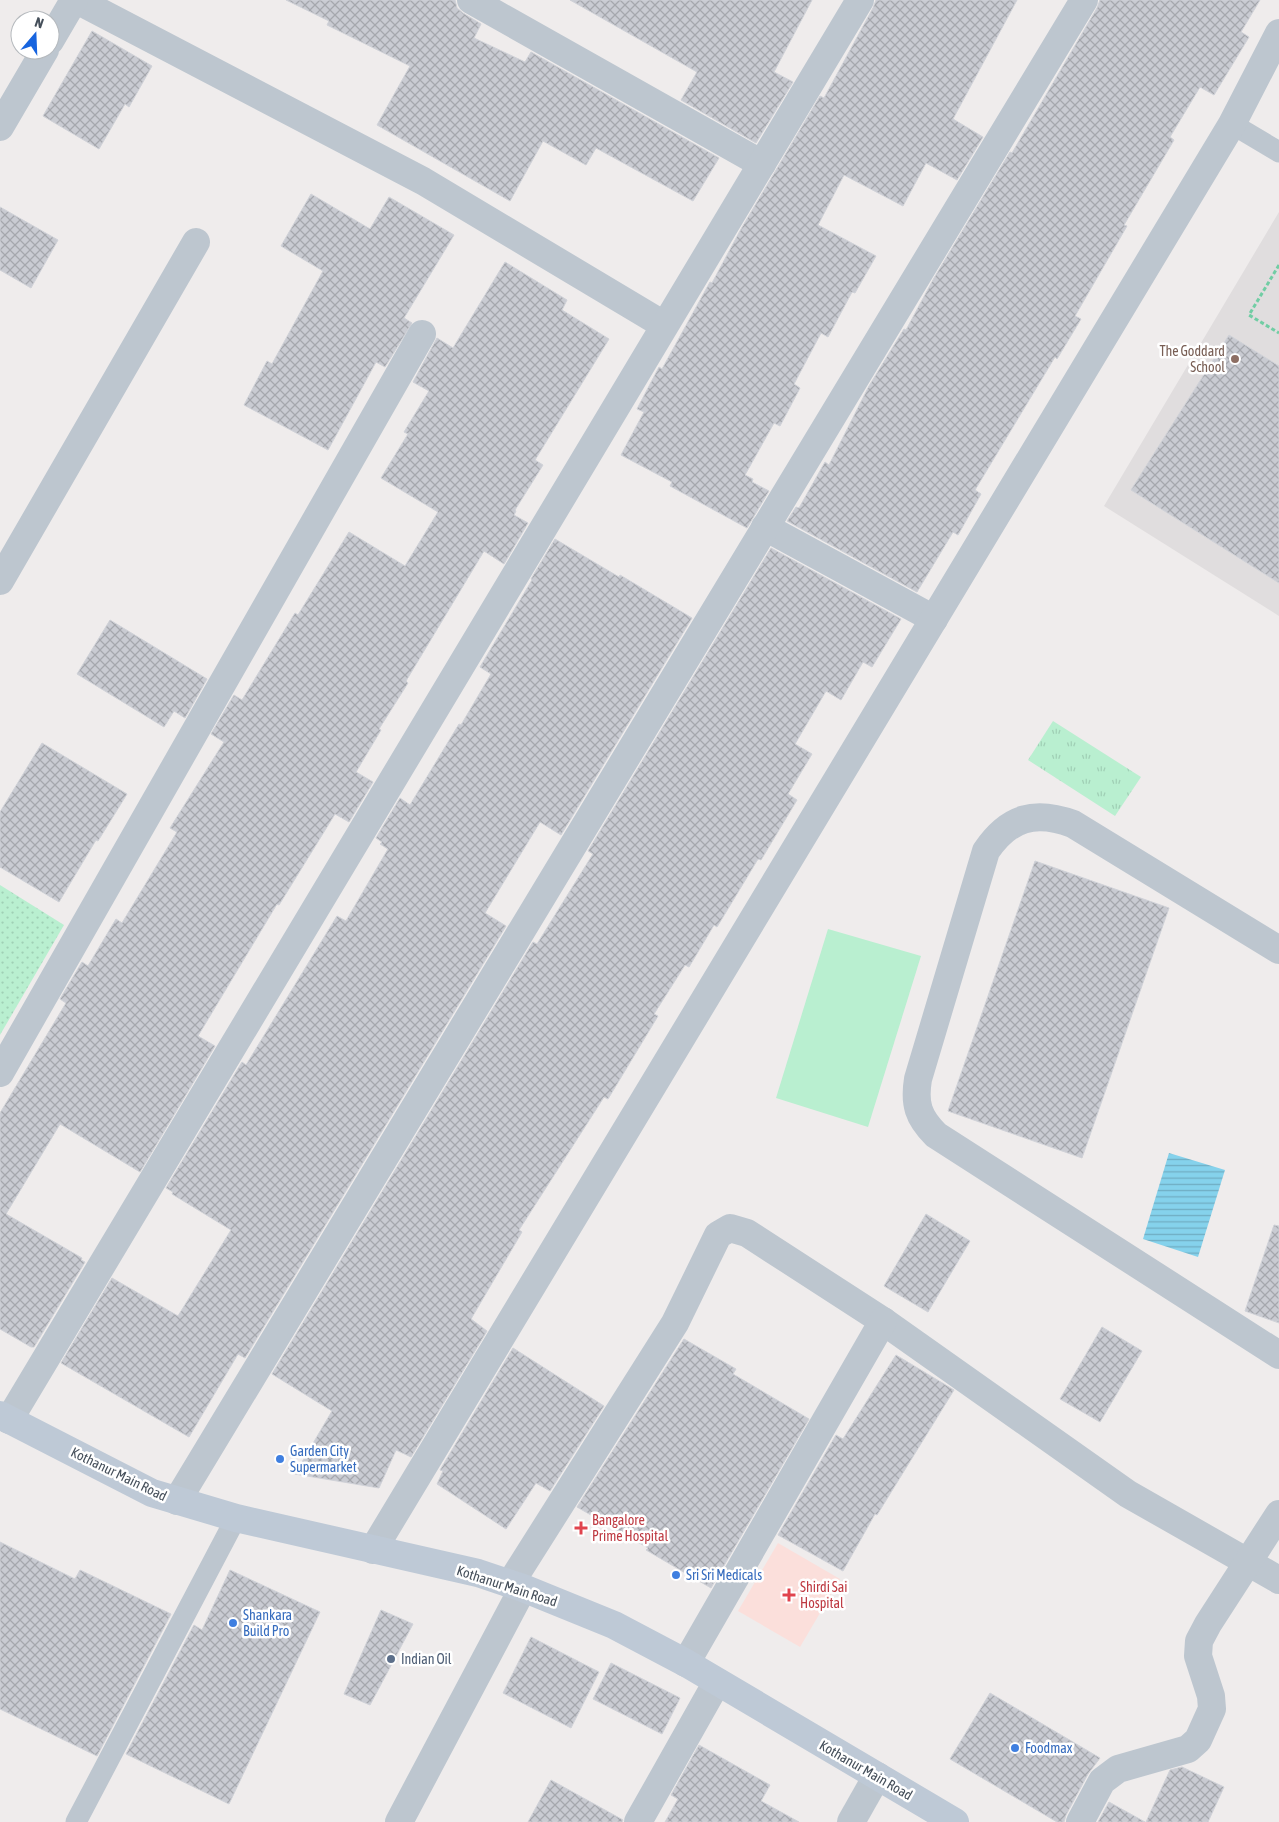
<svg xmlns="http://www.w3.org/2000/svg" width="1279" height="1822" viewBox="0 0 1279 1822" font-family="'Asap Condensed',sans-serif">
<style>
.education{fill:#e0ddde}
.medical{fill:#fbdfdb}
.grass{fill:url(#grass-dots)}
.park{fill:url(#park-tufts)}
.garden{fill:#b9efd0}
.water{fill:url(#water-rules)}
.building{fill:url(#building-cross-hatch);stroke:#d0d2d8}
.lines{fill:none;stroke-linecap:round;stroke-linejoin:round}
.path{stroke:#71cda4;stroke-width:3;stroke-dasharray:4 2.5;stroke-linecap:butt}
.lane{stroke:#bdc6cf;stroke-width:21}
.street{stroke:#bdc6cf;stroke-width:28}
.secondary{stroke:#bec9d6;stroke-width:28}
.education-dot{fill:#8d6e63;stroke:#fff;stroke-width:2}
.shop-dot{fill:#3f7fe0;stroke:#fff;stroke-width:2}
.health-dot{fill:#e0444e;stroke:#fff;stroke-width:2}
.service-dot{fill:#5c6f8a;stroke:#fff;stroke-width:2}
.labels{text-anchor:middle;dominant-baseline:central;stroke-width:5;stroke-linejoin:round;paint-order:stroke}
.education-label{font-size:14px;fill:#785e54;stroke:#fff;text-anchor:end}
.shop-label{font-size:14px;fill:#366cbe;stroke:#fff;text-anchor:start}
.street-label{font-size:14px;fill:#454f5a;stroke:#fff}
.health-label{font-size:14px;fill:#be3a42;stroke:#fff;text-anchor:start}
.service-label{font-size:14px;fill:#4e5e75;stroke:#fff;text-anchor:start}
</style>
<defs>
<pattern id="grass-dots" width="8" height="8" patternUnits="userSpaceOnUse" patternTransform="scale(1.25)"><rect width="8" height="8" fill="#b9efd0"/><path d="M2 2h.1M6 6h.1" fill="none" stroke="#a0cfb5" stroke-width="1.8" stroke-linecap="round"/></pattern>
<pattern id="park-tufts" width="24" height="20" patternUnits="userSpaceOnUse" patternTransform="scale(1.25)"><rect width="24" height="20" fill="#b9efd0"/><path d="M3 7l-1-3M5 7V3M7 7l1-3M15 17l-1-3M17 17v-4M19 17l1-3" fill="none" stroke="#a0cfb5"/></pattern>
<pattern id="water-rules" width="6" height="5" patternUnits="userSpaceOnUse" patternTransform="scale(1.25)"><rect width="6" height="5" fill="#85d2ec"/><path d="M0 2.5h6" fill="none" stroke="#6fadc2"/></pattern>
<pattern id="building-cross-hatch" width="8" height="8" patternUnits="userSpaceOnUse" patternTransform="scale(1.25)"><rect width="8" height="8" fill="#c9cbd2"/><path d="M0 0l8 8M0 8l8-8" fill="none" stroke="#a5a7ad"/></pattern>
</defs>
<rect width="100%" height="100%" fill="#efecec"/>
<path class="education" d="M 1279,212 L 1279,616 L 1104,506 Z"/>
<path class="medical" d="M 778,1543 L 840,1579 L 800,1647 L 738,1611 Z"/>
<path class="grass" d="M 0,885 L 64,925 L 0,1035 Z"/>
<path class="park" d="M 1053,721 L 1141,777 L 1115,816 L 1028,760 Z"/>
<path class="garden" d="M 828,929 L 921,956 L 868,1127 L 776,1098 Z"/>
<path class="water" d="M 1169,1153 L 1225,1170 L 1198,1257 L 1143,1239 Z"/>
<g class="building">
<path d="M 286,0 L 455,0 L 457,8 L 463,13 L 481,24 L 474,38 L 525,62 L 531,52 L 719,158 L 693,201 L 596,148 L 586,165 L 543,141 L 510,201 L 377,125 L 410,66 L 327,25 L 329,21 Z"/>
<path d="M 570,0 L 812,0 L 774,72 L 793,82 L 756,143 L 681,100 L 697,72 Z"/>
<path d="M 876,0 L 1017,0 L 953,119 L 983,137 L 957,180 L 926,163 L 903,206 L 844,175 L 818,225 L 876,256 L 855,293 L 852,292 L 828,337 L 821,333 L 794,384 L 800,388 L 780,426 L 774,423 L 745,475 L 753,479 L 752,482 L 769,491 L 747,528 L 670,486 L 672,482 L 621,455 L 644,412 L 637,409 L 659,367 L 662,369 L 710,282 L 712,283 L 741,229 L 820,96 L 824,98 L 873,8 Z"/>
<path d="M 1100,0 L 1260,0 L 1241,32 L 1249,37 L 1214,95 L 1200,87 L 1170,137 L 1174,140 L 1124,225 L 1127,226 L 1075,316 L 1081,319 L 1057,359 L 1055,357 L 975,490 L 981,494 L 958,535 L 953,532 L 917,592 L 787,521 L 796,507 L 799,508 L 825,462 L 829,465 L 869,386 L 904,329 L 906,330 L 934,278 L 1010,152 L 1012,153 L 1097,8 Z"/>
<path d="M 92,31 L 152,66 L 129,107 L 125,104 L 99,149 L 43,116 Z"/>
<path d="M 311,194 L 370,229 L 389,197 L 454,235 L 404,318 L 412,323 L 385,367 L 376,362 L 328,450 L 244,405 L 267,361 L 272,364 L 323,271 L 281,246 Z"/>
<path d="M 0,207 L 58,240 L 31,288 L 0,270 Z"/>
<path d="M 505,262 L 567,300 L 562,310 L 609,339 L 535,460 L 543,465 L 515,510 L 516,511 L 514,515 L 528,523 L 504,564 L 484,551 L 406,681 L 408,683 L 379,729 L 381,730 L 356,772 L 373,782 L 349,822 L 335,814 L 279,905 L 277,904 L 198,1036 L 215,1046 L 140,1172 L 60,1124 L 6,1214 L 82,1258 L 81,1260 L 85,1262 L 34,1347 L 31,1347 L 0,1329 L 0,1113 L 66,1003 L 60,999 L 82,962 L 88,966 L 116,919 L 122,923 L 177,832 L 170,828 L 224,742 L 211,734 L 234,695 L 242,700 L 295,613 L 298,615 L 349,532 L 405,566 L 438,512 L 381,478 L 408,434 L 404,432 L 429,391 L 413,382 L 437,338 L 453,348 Z"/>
<path d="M 1229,335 L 1279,366 L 1279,583 L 1131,490 Z"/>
<path d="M 555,539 L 619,577 L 620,575 L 692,618 L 561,835 L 540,822 L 485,913 L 506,926 L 245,1358 L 238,1354 L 189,1437 L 61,1363 L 112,1278 L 178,1316 L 231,1230 L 172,1194 L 173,1192 L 166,1188 L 242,1062 L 246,1065 L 337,916 L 346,921 L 388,849 L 380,844 L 382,842 L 376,838 L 400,798 L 410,805 L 459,724 L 461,725 L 491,674 L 480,667 L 532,580 L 531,579 Z"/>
<path d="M 771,548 L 901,619 L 872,667 L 863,662 L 841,700 L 826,691 L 795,744 L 812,754 L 788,794 L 797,800 L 761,860 L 758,859 L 717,927 L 714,925 L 689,967 L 685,965 L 654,1014 L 658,1016 L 608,1099 L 604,1097 L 519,1230 L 522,1232 L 471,1319 L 487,1331 L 411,1457 L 396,1450 L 379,1488 L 295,1474 L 332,1411 L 272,1374 L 533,942 L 537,944 L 593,854 L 588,851 Z"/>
<path d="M 110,620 L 207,679 L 185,718 L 174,711 L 164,727 L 77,674 Z"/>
<path d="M 42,743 L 127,794 L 98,841 L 96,840 L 59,902 L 0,867 L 0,812 Z"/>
<path d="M 1035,861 L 1169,908 L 1082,1158 L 948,1111 Z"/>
<path d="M 926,1214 L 970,1241 L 928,1312 L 884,1286 Z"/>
<path d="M 1274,1225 L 1279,1226 L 1279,1323 L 1245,1311 Z"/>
<path d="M 1102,1327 L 1142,1351 L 1100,1422 L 1060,1399 Z"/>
<path d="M 684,1339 L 736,1369 L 733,1374 L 809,1419 L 711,1588 L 646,1550 L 648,1548 L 577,1507 Z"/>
<path d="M 513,1348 L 604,1406 L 550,1491 L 536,1483 L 506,1529 L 437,1484 L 443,1471 L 440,1470 Z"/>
<path d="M 896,1355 L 954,1390 L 877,1515 L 875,1514 L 843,1571 L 778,1535 L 836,1435 L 843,1439 Z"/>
<path d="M 0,1542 L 75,1579 L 80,1570 L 171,1614 L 97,1756 L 0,1709 Z"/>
<path d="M 230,1570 L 320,1612 L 229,1804 L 126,1754 L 194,1625 L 202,1630 Z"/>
<path d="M 381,1610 L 413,1624 L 370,1705 L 344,1694 Z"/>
<path d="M 531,1637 L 599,1672 L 571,1728 L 503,1693 Z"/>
<path d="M 611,1663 L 680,1698 L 662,1734 L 593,1699 Z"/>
<path d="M 990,1693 L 1100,1758 L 1088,1774 L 1066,1815 L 1064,1822 L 1057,1822 L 950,1759 Z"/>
<path d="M 699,1745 L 770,1785 L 761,1801 L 799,1822 L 665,1822 L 678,1799 L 671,1795 Z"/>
<path d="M 1182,1767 L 1224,1787 L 1208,1822 L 1146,1822 L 1170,1770 Z"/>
<path d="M 551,1780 L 623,1820 L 622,1822 L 528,1822 Z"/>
<path d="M 1109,1802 L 1145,1822 L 1098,1822 Z"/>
</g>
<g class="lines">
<path class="path" d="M 1279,265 L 1249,315 L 1279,333"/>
<g class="lane">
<path d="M 1232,124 L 1279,152"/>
<path d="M 76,1822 L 236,1518"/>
</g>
<g class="street">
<path d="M 77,0 L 423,181 L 664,325"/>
<path d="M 471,0 L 762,164"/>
<path d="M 50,41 L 74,0"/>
<path d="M 0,127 L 45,50"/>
<path d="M 765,527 L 934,619"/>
<path d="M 0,581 L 196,242"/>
<path d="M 1279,950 L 1073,824 C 1035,810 1009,817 986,851 L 918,1079 C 914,1104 918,1117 936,1135 L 1279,1355"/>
<path d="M 0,1073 L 422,334"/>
<path d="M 9,1420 L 860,0"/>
<path d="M 177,1501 L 1084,0"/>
<path d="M 373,1550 L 1232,124 L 1279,33"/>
<path d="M 510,1584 L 675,1323 L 718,1235 L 730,1228 L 747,1233 L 883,1321 L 1128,1494 L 1279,1580"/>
<path d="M 686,1663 L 883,1321"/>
<path d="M 399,1822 L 523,1588"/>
<path d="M 638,1822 L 717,1682"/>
<path d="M 851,1822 L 877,1776"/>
<path d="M 1080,1822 L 1102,1781 L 1118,1769 L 1188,1749 L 1198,1740 L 1212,1709 L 1211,1696 L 1198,1656 L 1199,1641 L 1208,1624 L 1279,1514"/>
</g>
<path class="secondary" d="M 0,1415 L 152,1493 L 236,1518 L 478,1573 L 523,1588 L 614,1625 L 686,1663 L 955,1822"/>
</g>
<circle class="education-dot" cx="1235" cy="359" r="5"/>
<g class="shop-dot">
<circle cx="280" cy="1459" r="5"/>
<circle cx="676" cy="1575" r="5"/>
<circle cx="233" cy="1623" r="5"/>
<circle cx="1015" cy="1748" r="5"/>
</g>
<g class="health-dot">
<path d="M578.5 1520.5h5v5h5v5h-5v5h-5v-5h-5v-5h5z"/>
<path d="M786.5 1587.5h5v5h5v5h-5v5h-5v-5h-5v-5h5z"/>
</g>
<circle class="service-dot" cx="391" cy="1659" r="5"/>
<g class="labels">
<g class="education-label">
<text x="1225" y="351">The Goddard<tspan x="1225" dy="16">School</tspan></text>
</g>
<g class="shop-label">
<text x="290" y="1451">Garden City<tspan x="290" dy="16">Supermarket</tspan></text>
<text x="686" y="1575">Sri Sri Medicals</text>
<text x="243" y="1615">Shankara<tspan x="243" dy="16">Build Pro</tspan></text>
<text x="1025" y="1748">Foodmax</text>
</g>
<g class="street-label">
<text transform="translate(119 1474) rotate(26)">Kothanur Main Road</text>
<text transform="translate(507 1586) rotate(18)">Kothanur Main Road</text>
<text transform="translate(866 1770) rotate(30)">Kothanur Main Road</text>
</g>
<g class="health-label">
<text x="592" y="1520">Bangalore<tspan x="592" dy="16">Prime Hospital</tspan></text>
<text x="800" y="1587">Shirdi Sai<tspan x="800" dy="16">Hospital</tspan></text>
</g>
<g class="service-label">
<text x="401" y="1659">Indian Oil</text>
</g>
</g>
<g transform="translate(35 35) rotate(19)"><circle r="24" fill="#ffffff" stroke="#b5b9bd"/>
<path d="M0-4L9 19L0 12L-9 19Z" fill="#1764df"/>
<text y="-8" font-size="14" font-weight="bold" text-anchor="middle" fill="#454f5a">N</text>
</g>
</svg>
